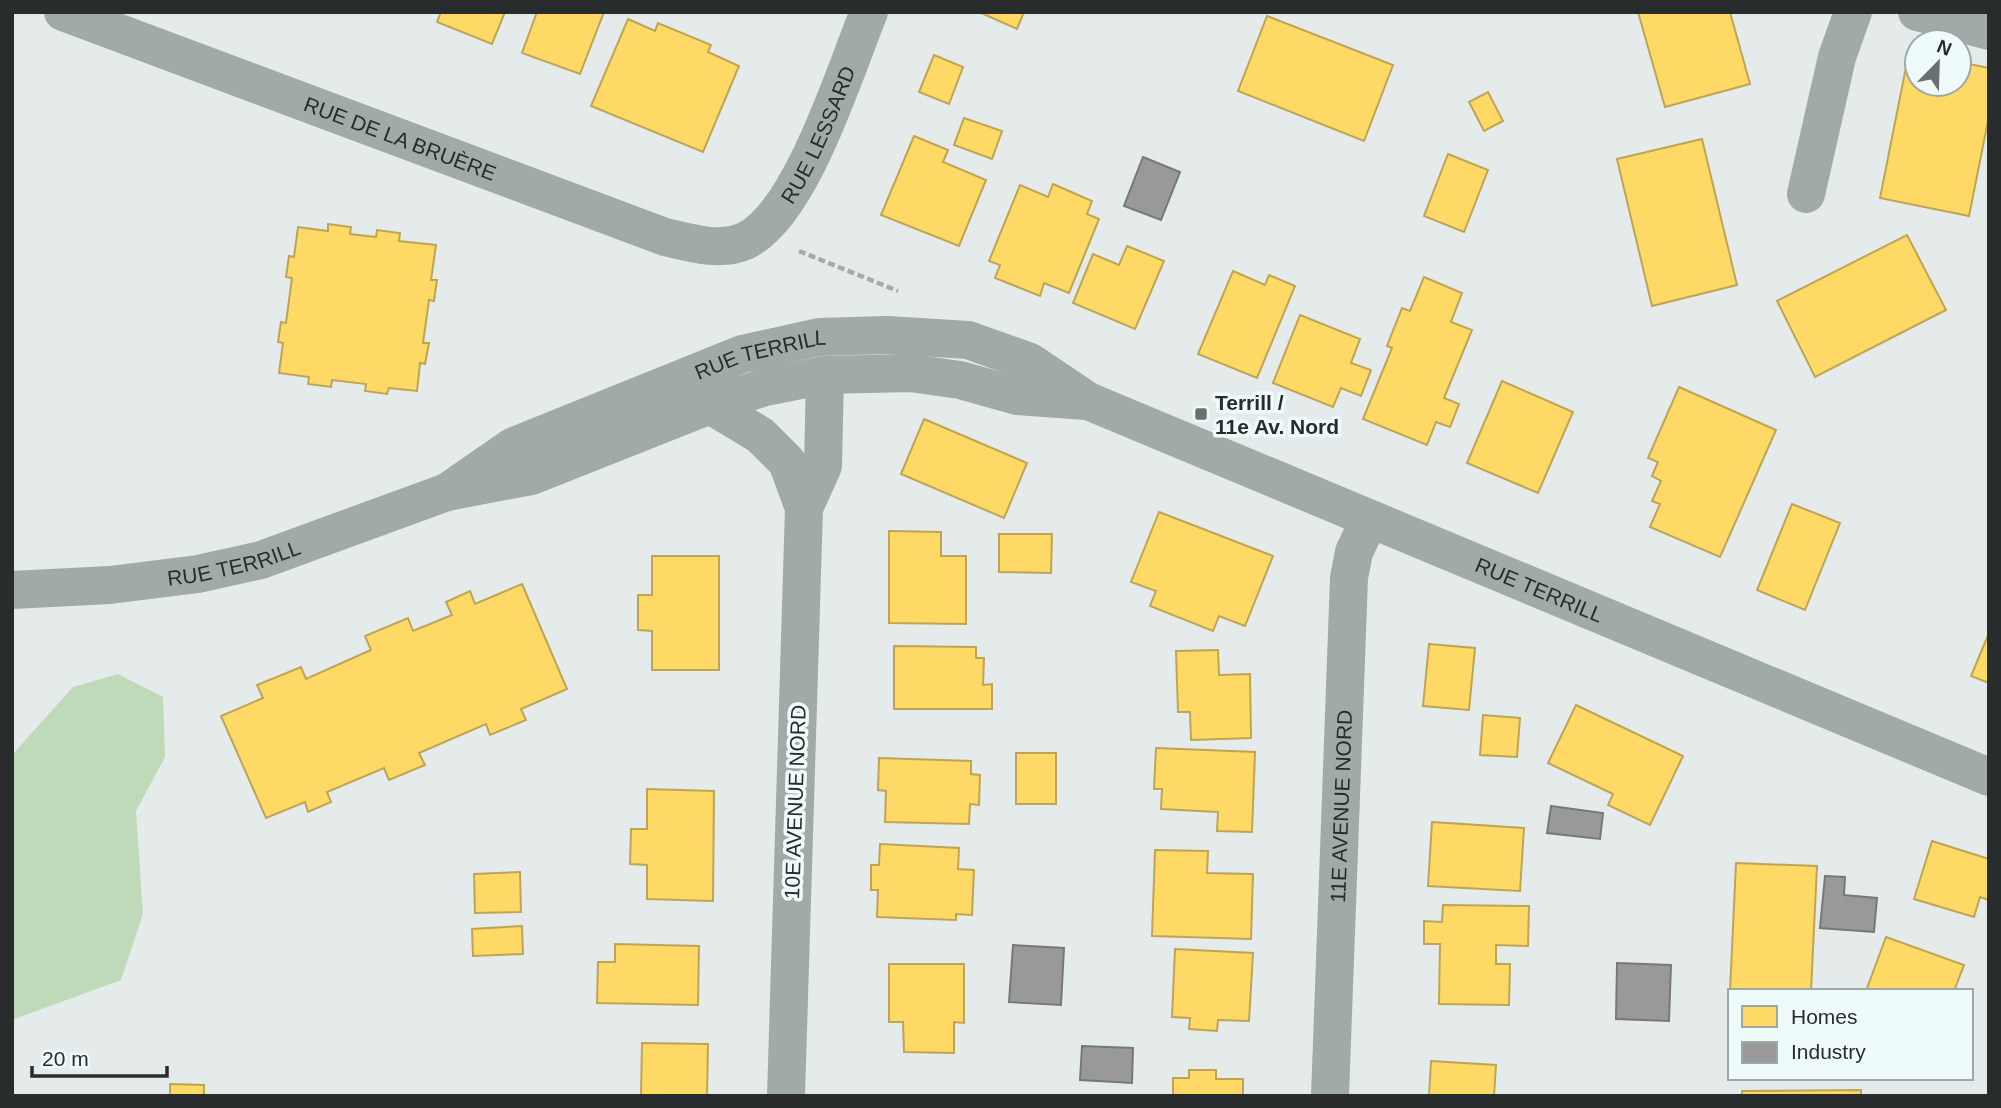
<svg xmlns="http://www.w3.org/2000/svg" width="2001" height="1108" viewBox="0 0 2001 1108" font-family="Arial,sans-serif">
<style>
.green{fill:#bfdab8}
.homes{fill:#ffd966;stroke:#bea555;stroke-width:2}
.industry{fill:#999;stroke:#777878;stroke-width:2}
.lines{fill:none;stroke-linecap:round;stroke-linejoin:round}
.path{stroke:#a4acaa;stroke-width:4.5;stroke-dasharray:7 3.5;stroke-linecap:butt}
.minor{stroke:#a0aaa6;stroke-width:38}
.tertiary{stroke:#a0aaa6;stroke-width:38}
.poi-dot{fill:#6a6f6f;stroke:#effbfb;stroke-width:2.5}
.labels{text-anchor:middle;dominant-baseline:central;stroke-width:7;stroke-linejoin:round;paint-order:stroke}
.street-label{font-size:21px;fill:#282c2c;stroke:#effbfb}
.poi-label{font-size:21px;font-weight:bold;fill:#282c2c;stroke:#effbfb;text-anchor:start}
</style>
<rect width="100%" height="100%" fill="#e5ebeb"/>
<path class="green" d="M 118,674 L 163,697 L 165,757 L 136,811 L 143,914 L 121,980 L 12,1020 L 12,755 L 73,687 Z"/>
<g class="homes">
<path d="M 441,12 L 505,12 L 492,44 L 437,22 Z"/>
<path d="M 537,12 L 604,12 L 580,74 L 522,53 Z"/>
<path d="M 979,12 L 1024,12 L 1017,29 Z"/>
<path d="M 1638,12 L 1730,12 L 1750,84 L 1665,107 Z"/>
<path d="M 1267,16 L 1393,65 L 1364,141 L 1238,91 Z"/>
<path d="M 628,19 L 655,31 L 658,23 L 711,45 L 708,52 L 739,66 L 703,152 L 591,106 Z"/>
<path d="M 1909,52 L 1917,53 L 1917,84 L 1959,84 L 1959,62 L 1989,68 L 1989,116 L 1969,216 L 1880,198 Z"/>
<path d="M 934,55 L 963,67 L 949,104 L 919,92 Z"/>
<path d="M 1488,92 L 1503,121 L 1484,131 L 1469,102 Z"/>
<path d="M 964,118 L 1002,131 L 992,159 L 954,145 Z"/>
<path d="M 914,136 L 948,150 L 943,162 L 986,180 L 959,246 L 881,215 Z"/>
<path d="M 1702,139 L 1737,285 L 1652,306 L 1617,159 Z"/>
<path d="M 1448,154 L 1488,170 L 1464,232 L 1424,216 Z"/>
<path d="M 1053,184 L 1092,201 L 1087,214 L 1099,219 L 1069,293 L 1044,283 L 1040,296 L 995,278 L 1000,265 L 989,261 L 1020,185 L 1048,197 Z"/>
<path d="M 328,224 L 351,227 L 350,234 L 376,237 L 377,230 L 400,233 L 399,241 L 436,245 L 431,280 L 437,280 L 434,301 L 429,300 L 423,343 L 429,343 L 425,364 L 420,363 L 417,391 L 389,388 L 387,394 L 365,391 L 366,384 L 332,380 L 331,387 L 308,384 L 309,377 L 279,373 L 283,343 L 278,342 L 281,322 L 286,323 L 292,278 L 286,277 L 289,256 L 294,257 L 298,227 L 328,231 Z"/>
<path d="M 1907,235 L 1946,310 L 1815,377 L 1777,301 Z"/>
<path d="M 1127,246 L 1164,261 L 1135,329 L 1073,303 L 1093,254 L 1119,265 Z"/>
<path d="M 1233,271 L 1265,285 L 1269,275 L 1295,286 L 1257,378 L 1198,354 Z"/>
<path d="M 1424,277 L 1462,293 L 1451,322 L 1472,330 L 1444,398 L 1459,404 L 1450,427 L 1436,422 L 1427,445 L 1363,419 L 1392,348 L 1387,346 L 1402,308 L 1410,311 Z"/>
<path d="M 1300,315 L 1360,339 L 1351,363 L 1371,370 L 1361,396 L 1341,388 L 1333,407 L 1273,383 Z"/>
<path d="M 1502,381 L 1573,412 L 1538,493 L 1467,463 Z"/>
<path d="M 1679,387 L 1776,430 L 1720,557 L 1650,527 L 1660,504 L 1652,501 L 1661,481 L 1652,476 L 1658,462 L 1648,458 Z"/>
<path d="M 924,419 L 1027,463 L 1004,518 L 901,474 Z"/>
<path d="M 1792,504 L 1840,523 L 1805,610 L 1757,590 Z"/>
<path d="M 1159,512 L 1273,556 L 1245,626 L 1219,616 L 1213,631 L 1150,606 L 1156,591 L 1131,582 Z"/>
<path d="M 889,531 L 941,532 L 941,556 L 966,556 L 966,624 L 889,623 Z"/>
<path d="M 999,534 L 1052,534 L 1051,573 L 999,572 Z"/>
<path d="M 652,556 L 719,556 L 719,670 L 652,670 L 652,631 L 638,630 L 638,595 L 652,595 Z"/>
<path d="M 522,584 L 567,689 L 521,709 L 526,720 L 490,735 L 486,724 L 419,753 L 425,765 L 389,780 L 384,768 L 327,792 L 331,802 L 308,812 L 305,802 L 266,818 L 221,716 L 263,698 L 257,685 L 301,667 L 306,679 L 371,650 L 365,636 L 408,618 L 413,631 L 452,615 L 446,602 L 470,591 L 475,604 Z"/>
<path d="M 1989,633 L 1989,683 L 1971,676 Z"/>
<path d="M 1429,644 L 1475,648 L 1469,710 L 1423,706 Z"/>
<path d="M 894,646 L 976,647 L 976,658 L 984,658 L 983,685 L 992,684 L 992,709 L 894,709 Z"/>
<path d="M 1218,650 L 1219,675 L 1250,674 L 1251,738 L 1191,740 L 1190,712 L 1178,712 L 1176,651 Z"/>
<path d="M 1576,705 L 1683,756 L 1650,825 L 1608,805 L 1613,794 L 1548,763 Z"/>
<path d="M 1483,715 L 1520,718 L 1517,757 L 1480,755 Z"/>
<path d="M 1156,748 L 1255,752 L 1252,832 L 1217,831 L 1218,812 L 1161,809 L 1162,789 L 1154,789 Z"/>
<rect x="1016" y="753" width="40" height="51"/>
<path d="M 879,758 L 971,761 L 971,774 L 980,775 L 979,805 L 970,804 L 969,824 L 885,822 L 886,791 L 878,790 Z"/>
<path d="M 647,789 L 714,791 L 713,901 L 647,899 L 647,865 L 630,864 L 631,829 L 647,829 Z"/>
<path d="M 1432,822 L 1524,828 L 1520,891 L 1428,886 Z"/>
<path d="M 1932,841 L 1989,859 L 1989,900 L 1980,897 L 1974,917 L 1914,899 Z"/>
<path d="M 880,844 L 959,848 L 958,869 L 974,870 L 972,915 L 956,914 L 956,920 L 877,917 L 878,890 L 871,890 L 871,865 L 879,865 Z"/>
<path d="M 1155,850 L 1208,851 L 1207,873 L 1253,874 L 1251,939 L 1152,936 Z"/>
<path d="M 1736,863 L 1817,866 L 1811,991 L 1730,991 Z"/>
<path d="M 520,872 L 521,912 L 475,913 L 474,874 Z"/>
<path d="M 1443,905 L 1529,906 L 1528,946 L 1496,945 L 1496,964 L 1510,964 L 1509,1005 L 1439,1004 L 1440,944 L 1424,944 L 1424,921 L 1442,922 Z"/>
<path d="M 522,926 L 523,954 L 473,956 L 472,929 Z"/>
<path d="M 1886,937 L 1964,965 L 1954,991 L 1866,991 Z"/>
<path d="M 615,944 L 699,946 L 698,1005 L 597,1003 L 598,962 L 615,962 Z"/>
<path d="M 1175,949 L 1253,953 L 1249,1021 L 1218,1020 L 1217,1031 L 1189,1029 L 1190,1018 L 1172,1017 Z"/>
<path d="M 889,964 L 964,964 L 964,1023 L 954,1022 L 954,1053 L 904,1052 L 903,1022 L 889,1022 Z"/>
<path d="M 642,1043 L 708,1044 L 707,1096 L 641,1096 Z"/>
<path d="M 1431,1061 L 1496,1065 L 1494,1096 L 1429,1096 Z"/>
<path d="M 1189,1070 L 1216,1070 L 1216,1079 L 1243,1079 L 1243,1096 L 1173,1096 L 1173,1078 L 1189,1078 Z"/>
<path d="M 170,1084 L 204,1085 L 204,1096 L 170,1096 Z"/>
<path d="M 1861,1090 L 1861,1096 L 1742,1096 L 1742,1091 Z"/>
</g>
<g class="industry">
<path d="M 1143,157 L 1180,172 L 1161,220 L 1124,206 Z"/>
<path d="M 1551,806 L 1603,813 L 1600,839 L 1547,833 Z"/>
<path d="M 1825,876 L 1845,877 L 1844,895 L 1877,898 L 1874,932 L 1820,928 Z"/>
<path d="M 1013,945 L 1064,948 L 1061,1005 L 1009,1002 Z"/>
<path d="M 1617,963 L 1671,965 L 1669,1021 L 1616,1019 Z"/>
<path d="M 1082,1046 L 1133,1048 L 1132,1083 L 1080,1080 Z"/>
</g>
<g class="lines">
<path class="path" d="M 799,251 L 898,291"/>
<g class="minor">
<path id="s1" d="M 63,12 L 665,237 C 691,243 720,252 745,241 C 801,215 845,70 869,12"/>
<path d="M 1917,12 L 1989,31"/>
<path d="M 1806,194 L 1837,57 L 1853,12"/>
<path d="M 710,405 L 760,435 L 787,462 L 804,508 L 786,1096"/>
<path d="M 804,508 L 823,466 L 825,375"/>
<path id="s2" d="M 1330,1096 L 1349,578 L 1354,552 L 1369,520"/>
</g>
<g class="tertiary">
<path id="s3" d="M 447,492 L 512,447 L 742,354 L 819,337 L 887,335 L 968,340 L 1030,362 L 1088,401 L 1989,777"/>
<path id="s4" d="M 12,590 L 110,585 L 198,574 L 261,560 L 447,492 L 531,476 L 710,405 L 765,387 L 825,375 L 910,373 L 960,380 L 1017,396 L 1086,401"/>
</g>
</g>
<rect class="poi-dot" x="1194" y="407" width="14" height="14" rx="3.5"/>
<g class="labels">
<g class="street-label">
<text stroke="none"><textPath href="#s1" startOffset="856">RUE LESSARD</textPath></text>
<text stroke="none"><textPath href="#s1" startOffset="360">RUE DE LA BRUÈRE</textPath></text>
<text stroke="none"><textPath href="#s3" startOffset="345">RUE TERRILL</textPath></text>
<text stroke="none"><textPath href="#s4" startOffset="224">RUE TERRILL</textPath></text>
<text stroke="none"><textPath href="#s3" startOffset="1180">RUE TERRILL</textPath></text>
<text transform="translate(795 802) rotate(-88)">10E AVENUE NORD</text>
<text stroke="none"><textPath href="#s2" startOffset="290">11E AVENUE NORD</textPath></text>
</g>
<g class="poi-label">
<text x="1215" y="402">Terrill /<tspan x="1215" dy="24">11e Av. Nord</tspan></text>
</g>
</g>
<rect width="2001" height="1108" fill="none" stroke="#282c2c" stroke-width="28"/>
<rect x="1728" y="989" width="245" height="91" fill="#effbfb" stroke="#9fa8a8" stroke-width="2"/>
<rect x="1742" y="1006" width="35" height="21" fill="#ffd966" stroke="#9fa8a8" stroke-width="2"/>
<text x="1791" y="1024" font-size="21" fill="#282c2c">Homes</text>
<rect x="1742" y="1042" width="35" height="21" fill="#999999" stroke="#9fa8a8" stroke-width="2"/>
<text x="1791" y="1059" font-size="21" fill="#282c2c">Industry</text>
<g transform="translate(1938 63) rotate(23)"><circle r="33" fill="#effbfb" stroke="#9fa8a8" stroke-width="2"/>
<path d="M0-5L12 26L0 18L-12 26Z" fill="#6a6f6f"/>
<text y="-10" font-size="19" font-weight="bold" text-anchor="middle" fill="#282c2c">N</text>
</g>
<path d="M32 1066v10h135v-10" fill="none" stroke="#282c2c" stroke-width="3.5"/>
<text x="42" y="1066" font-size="21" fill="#282c2c" stroke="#effbfb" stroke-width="5" paint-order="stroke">20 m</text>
</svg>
